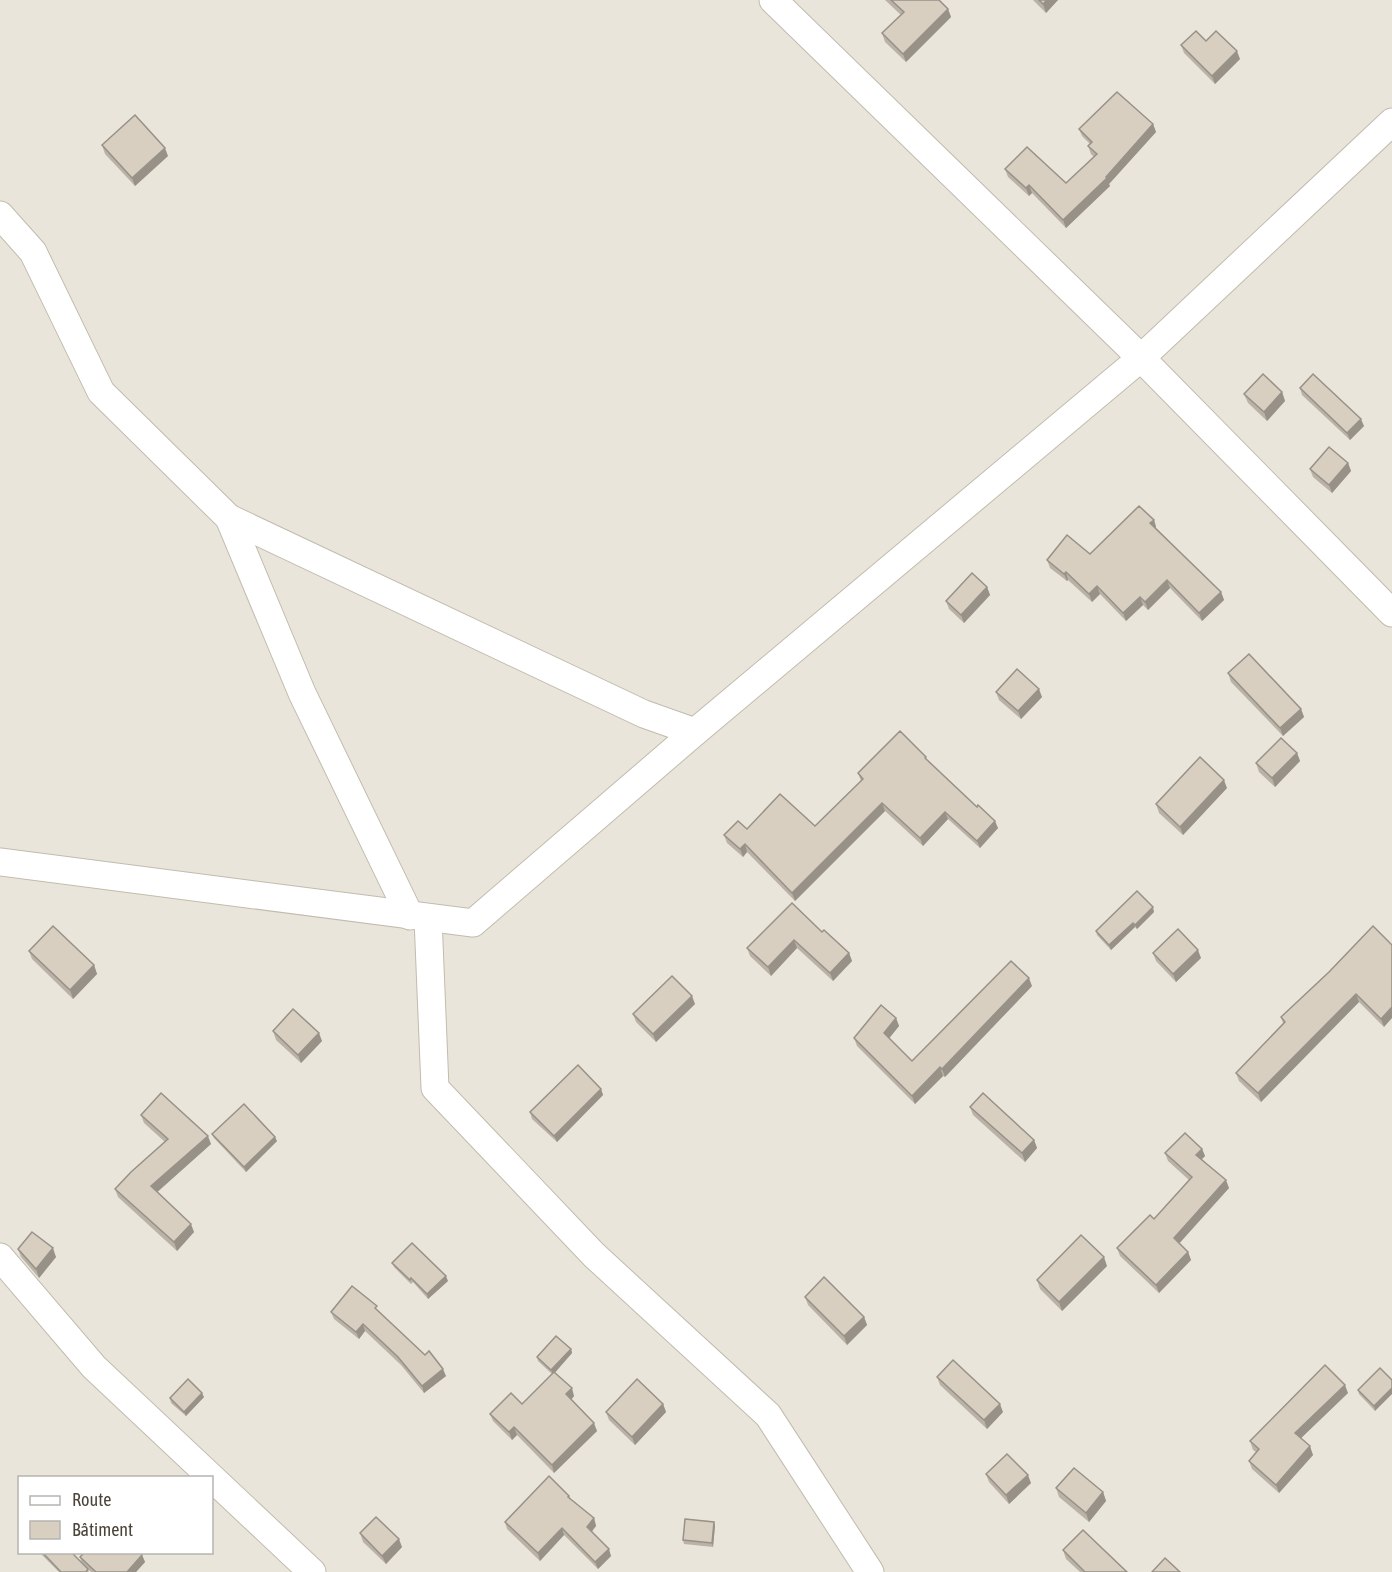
<svg xmlns="http://www.w3.org/2000/svg" width="1392" height="1572" viewBox="0 0 1392 1572" font-family="'Asap Condensed',sans-serif">
<style>
.residential{fill:#eae5da;fill-rule:evenodd}
.lines{fill:none;stroke-linecap:round;stroke-linejoin:round}
.street-casing{stroke:#c2bbae;stroke-width:29}
.street{stroke:#fff;stroke-width:27}
.wall{fill:#bab2a6}
.shaded-wall{fill:#979187}
.building{fill:#d8cfc1;stroke:#979187;stroke-width:1.5}
</style>
<rect width="100%" height="100%" fill="#f6f3ec"/>
<path class="residential" d="M 0,0 L 1392,0 L 1392,1572 L 0,1572 ZM 20,1478 L 212,1478 L 212,1552 L 20,1552 Z"/>
<g class="lines">
<g class="street-casing">
<g id="street">
<path d="M 773,0 L 1141,358 L 1392,613"/>
<path d="M 0,215 L 33,252 L 101,392 L 229,518 L 644,714 L 695,732"/>
<path d="M 229,518 L 302,693 L 410,916"/>
<path d="M 0,862 L 473,923 L 695,732 L 1141,358 L 1392,122"/>
<path d="M 428,918 L 435,1088 L 594,1255 L 768,1415 L 870,1572"/>
<path d="M 0,1257 L 94,1367 L 312,1572"/>
</g>
</g>
<use href="#street" class="street"/>
</g>
<g class="wall">
<path d="M 885,0 L 939,0 L 948,9 L 951,17 L 906,62 L 885,42 L 882,33 L 901,15 Z"/>
<path d="M 1033,0 L 1058,0 L 1046,13 Z"/>
<path d="M 1206,41 L 1240,59 L 1215,84 L 1184,53 L 1181,45 Z"/>
<path d="M 1153,124 L 1156,132 L 1109,184 L 1110,186 L 1066,228 L 1032,193 L 1029,196 L 1008,177 L 1005,169 L 1066,183 L 1094,157 L 1091,154 L 1088,146 L 1090,144 L 1082,136 L 1079,129 Z"/>
<path d="M 102,145 L 168,156 L 135,186 L 105,154 Z"/>
<path d="M 1300,388 L 1364,426 L 1350,440 L 1302,395 Z"/>
<path d="M 1282,392 L 1285,401 L 1267,421 L 1248,403 L 1244,394 Z"/>
<path d="M 1348,463 L 1351,471 L 1332,493 L 1313,477 L 1310,469 Z"/>
<path d="M 1154,520 L 1156,527 L 1156,528 L 1221,592 L 1224,600 L 1202,621 L 1170,588 L 1148,610 L 1143,605 L 1126,621 L 1100,594 L 1092,602 L 1068,580 L 1067,581 L 1050,568 L 1047,560 L 1090,554 Z"/>
<path d="M 987,587 L 990,595 L 964,623 L 949,609 L 946,601 Z"/>
<path d="M 1228,673 L 1301,709 L 1304,717 L 1283,736 L 1231,682 Z"/>
<path d="M 996,692 L 1042,697 L 1021,719 L 999,700 Z"/>
<path d="M 1297,753 L 1300,761 L 1275,787 L 1259,772 L 1256,763 Z"/>
<path d="M 927,761 L 998,828 L 980,848 L 948,819 L 923,846 L 885,811 L 795,901 L 747,852 L 743,857 L 727,843 L 724,835 L 747,829 L 815,826 L 861,781 L 858,773 Z"/>
<path d="M 1227,788 L 1183,835 L 1159,813 L 1156,804 Z"/>
<path d="M 1154,912 L 1137,929 L 1135,927 L 1111,950 L 1097,935 L 1096,931 Z"/>
<path d="M 1373,926 L 1384,1027 L 1359,1002 L 1261,1102 L 1239,1081 L 1236,1073 L 1283,1023 L 1281,1017 L 1329,972 Z"/>
<path d="M 822,932 L 849,953 L 852,961 L 833,981 L 797,948 L 771,976 L 750,956 L 747,948 Z"/>
<path d="M 29,951 L 94,965 L 97,974 L 73,999 L 32,959 Z"/>
<path d="M 1153,953 L 1201,958 L 1176,982 L 1156,961 Z"/>
<path d="M 1032,986 L 945,1077 L 943,1076 L 915,1104 L 857,1046 L 854,1038 L 896,1018 L 899,1026 L 889,1038 L 912,1061 Z"/>
<path d="M 695,1004 L 656,1042 L 636,1022 L 633,1014 Z"/>
<path d="M 273,1031 L 322,1041 L 301,1063 L 276,1040 Z"/>
<path d="M 601,1089 L 603,1095 L 557,1142 L 532,1119 L 530,1112 Z"/>
<path d="M 970,1107 L 1034,1140 L 1037,1148 L 1025,1162 L 973,1115 Z"/>
<path d="M 141,1115 L 211,1144 L 157,1192 L 194,1232 L 177,1251 L 118,1197 L 115,1189 L 165,1142 L 144,1123 Z"/>
<path d="M 212,1134 L 277,1141 L 246,1172 L 214,1138 Z"/>
<path d="M 1202,1149 L 1205,1156 L 1202,1159 L 1229,1188 L 1179,1243 L 1188,1252 L 1191,1260 L 1159,1293 L 1120,1256 L 1117,1248 L 1154,1219 L 1189,1180 L 1168,1161 L 1165,1153 Z"/>
<path d="M 18,1249 L 56,1257 L 39,1278 L 21,1257 Z"/>
<path d="M 392,1263 L 448,1281 L 428,1299 L 413,1282 L 411,1284 L 394,1267 Z"/>
<path d="M 1107,1266 L 1062,1311 L 1040,1289 L 1037,1280 Z"/>
<path d="M 805,1297 L 864,1317 L 867,1325 L 847,1345 L 808,1305 Z"/>
<path d="M 331,1312 L 379,1312 L 446,1376 L 424,1393 L 401,1365 L 365,1331 L 359,1339 L 334,1319 Z"/>
<path d="M 571,1349 L 572,1353 L 555,1372 L 574,1396 L 571,1400 L 597,1431 L 554,1473 L 517,1435 L 512,1440 L 493,1421 L 490,1414 L 522,1404 L 552,1374 L 538,1361 L 537,1357 Z"/>
<path d="M 1380,1368 L 1375,1411 L 1359,1394 L 1358,1390 Z"/>
<path d="M 937,1377 L 1003,1412 L 987,1429 L 940,1385 Z"/>
<path d="M 1348,1393 L 1301,1438 L 1313,1455 L 1279,1493 L 1252,1469 L 1249,1461 L 1256,1452 L 1253,1450 L 1250,1441 Z"/>
<path d="M 204,1397 L 186,1416 L 171,1403 L 170,1398 Z"/>
<path d="M 663,1404 L 666,1412 L 635,1445 L 609,1420 L 606,1412 Z"/>
<path d="M 986,1474 L 1031,1483 L 1009,1504 L 989,1482 Z"/>
<path d="M 1056,1488 L 1103,1492 L 1106,1501 L 1089,1522 L 1059,1497 Z"/>
<path d="M 569,1496 L 571,1499 L 594,1518 L 596,1526 L 592,1532 L 611,1556 L 598,1569 L 564,1535 L 540,1561 L 507,1529 L 505,1522 Z"/>
<path d="M 714,1522 L 715,1526 L 713,1547 L 684,1544 L 683,1540 Z"/>
<path d="M 360,1533 L 402,1547 L 386,1564 L 363,1542 Z"/>
<path d="M 1063,1550 L 1127,1572 L 1080,1572 L 1066,1559 Z"/>
<path d="M 39,1552 L 71,1552 L 82,1564 L 80,1557 L 142,1555 L 145,1562 L 136,1572 L 91,1572 L 88,1569 L 89,1572 L 59,1572 Z"/>
</g>
<g class="shaded-wall">
<path d="M 1047,0 L 1058,0 L 1046,13 L 1043,4 Z"/>
<path d="M 948,9 L 951,17 L 906,62 L 903,54 Z"/>
<path d="M 1237,51 L 1240,59 L 1215,84 L 1212,76 Z"/>
<path d="M 1153,124 L 1156,132 L 1109,184 L 1110,186 L 1066,228 L 1063,220 L 1106,177 Z"/>
<path d="M 165,148 L 168,156 L 135,186 L 132,178 Z"/>
<path d="M 1029,185 L 1032,193 L 1029,196 L 1026,188 Z"/>
<path d="M 1282,392 L 1285,401 L 1267,421 L 1264,412 Z"/>
<path d="M 1361,419 L 1364,426 L 1350,440 L 1347,433 Z"/>
<path d="M 1348,463 L 1351,471 L 1332,493 L 1329,485 Z"/>
<path d="M 1154,520 L 1156,527 L 1153,531 L 1150,523 Z"/>
<path d="M 1066,572 L 1068,580 L 1067,581 L 1064,574 Z"/>
<path d="M 1167,580 L 1170,588 L 1148,610 L 1145,602 Z"/>
<path d="M 1097,586 L 1100,594 L 1092,602 L 1089,594 Z"/>
<path d="M 987,587 L 990,595 L 964,623 L 961,615 Z"/>
<path d="M 1221,592 L 1224,600 L 1202,621 L 1199,613 Z"/>
<path d="M 1140,597 L 1143,605 L 1126,621 L 1123,613 Z"/>
<path d="M 1039,689 L 1042,697 L 1021,719 L 1018,711 Z"/>
<path d="M 1301,709 L 1304,717 L 1283,736 L 1280,728 Z"/>
<path d="M 1297,753 L 1300,761 L 1275,787 L 1272,778 Z"/>
<path d="M 1224,780 L 1227,788 L 1183,835 L 1180,827 Z"/>
<path d="M 882,803 L 885,811 L 795,901 L 792,893 Z"/>
<path d="M 945,812 L 948,819 L 923,846 L 920,838 Z"/>
<path d="M 995,821 L 998,828 L 980,848 L 977,841 Z"/>
<path d="M 745,844 L 747,852 L 743,857 L 740,849 Z"/>
<path d="M 1153,907 L 1154,912 L 1137,929 L 1135,925 Z"/>
<path d="M 1133,923 L 1135,927 L 1111,950 L 1109,945 Z"/>
<path d="M 794,940 L 797,948 L 771,976 L 768,967 Z"/>
<path d="M 1198,950 L 1201,958 L 1176,982 L 1173,974 Z"/>
<path d="M 849,953 L 852,961 L 833,981 L 830,973 Z"/>
<path d="M 94,965 L 97,974 L 73,999 L 70,990 Z"/>
<path d="M 1029,978 L 1032,986 L 945,1077 L 942,1069 Z"/>
<path d="M 1356,994 L 1359,1002 L 1261,1102 L 1258,1093 Z"/>
<path d="M 692,996 L 695,1004 L 656,1042 L 653,1034 Z"/>
<path d="M 1392,1007 L 1392,1018 L 1384,1027 L 1381,1019 Z"/>
<path d="M 896,1018 L 899,1026 L 887,1041 L 884,1033 Z"/>
<path d="M 319,1033 L 322,1041 L 301,1063 L 298,1055 Z"/>
<path d="M 940,1067 L 943,1076 L 915,1104 L 912,1096 Z"/>
<path d="M 601,1089 L 603,1095 L 557,1142 L 554,1136 Z"/>
<path d="M 208,1136 L 211,1144 L 154,1195 L 151,1186 Z"/>
<path d="M 275,1137 L 277,1141 L 246,1172 L 244,1167 Z"/>
<path d="M 1034,1140 L 1037,1148 L 1025,1162 L 1022,1153 Z"/>
<path d="M 1202,1149 L 1205,1156 L 1199,1162 L 1196,1155 Z"/>
<path d="M 1226,1180 L 1229,1188 L 1177,1246 L 1174,1238 Z"/>
<path d="M 191,1224 L 194,1232 L 177,1251 L 174,1242 Z"/>
<path d="M 53,1248 L 56,1257 L 39,1278 L 36,1269 Z"/>
<path d="M 1188,1252 L 1191,1260 L 1159,1293 L 1156,1285 Z"/>
<path d="M 1104,1257 L 1107,1266 L 1062,1311 L 1059,1302 Z"/>
<path d="M 446,1276 L 448,1281 L 428,1299 L 427,1294 Z"/>
<path d="M 864,1317 L 867,1325 L 847,1345 L 844,1336 Z"/>
<path d="M 363,1324 L 365,1331 L 359,1339 L 356,1332 Z"/>
<path d="M 571,1349 L 572,1353 L 553,1375 L 551,1370 Z"/>
<path d="M 443,1369 L 446,1376 L 424,1393 L 422,1386 Z"/>
<path d="M 1345,1385 L 1348,1393 L 1298,1441 L 1295,1433 Z"/>
<path d="M 572,1388 L 574,1396 L 569,1402 L 566,1394 Z"/>
<path d="M 1392,1388 L 1392,1394 L 1375,1411 L 1374,1406 Z"/>
<path d="M 202,1393 L 204,1397 L 186,1416 L 184,1412 Z"/>
<path d="M 663,1404 L 666,1412 L 635,1445 L 632,1437 Z"/>
<path d="M 1000,1404 L 1003,1412 L 987,1429 L 984,1420 Z"/>
<path d="M 594,1423 L 597,1431 L 554,1473 L 552,1465 Z"/>
<path d="M 514,1427 L 517,1435 L 512,1440 L 509,1432 Z"/>
<path d="M 1310,1446 L 1313,1455 L 1279,1493 L 1276,1485 Z"/>
<path d="M 1028,1475 L 1031,1483 L 1009,1504 L 1006,1495 Z"/>
<path d="M 1103,1492 L 1106,1501 L 1089,1522 L 1086,1513 Z"/>
<path d="M 594,1518 L 596,1526 L 589,1534 L 587,1527 Z"/>
<path d="M 714,1522 L 715,1526 L 713,1547 L 712,1543 Z"/>
<path d="M 562,1528 L 564,1535 L 540,1561 L 538,1553 Z"/>
<path d="M 399,1539 L 402,1547 L 386,1564 L 382,1556 Z"/>
<path d="M 609,1549 L 611,1556 L 598,1569 L 595,1562 Z"/>
<path d="M 142,1555 L 145,1562 L 136,1572 L 127,1572 Z"/>
</g>
<g class="building">
<path d="M 891,0 L 939,0 L 948,9 L 903,54 L 882,33 L 904,12 Z"/>
<path d="M 1039,0 L 1047,0 L 1043,4 Z"/>
<path d="M 1196,31 L 1206,41 L 1216,31 L 1237,51 L 1212,76 L 1181,45 Z"/>
<path d="M 1117,92 L 1153,124 L 1106,177 L 1107,178 L 1063,220 L 1029,185 L 1026,188 L 1005,169 L 1027,147 L 1066,183 L 1097,154 L 1088,146 L 1092,142 L 1079,129 Z"/>
<path d="M 135,115 L 165,148 L 132,178 L 102,145 Z"/>
<path d="M 1263,374 L 1282,392 L 1264,412 L 1244,394 Z"/>
<path d="M 1313,374 L 1361,419 L 1347,433 L 1300,388 Z"/>
<path d="M 1329,447 L 1348,463 L 1329,485 L 1310,469 Z"/>
<path d="M 1139,506 L 1154,520 L 1150,523 L 1221,592 L 1199,613 L 1167,580 L 1145,602 L 1140,597 L 1123,613 L 1097,586 L 1089,594 L 1066,572 L 1064,574 L 1047,560 L 1067,535 L 1090,554 Z"/>
<path d="M 972,573 L 987,587 L 961,615 L 946,601 Z"/>
<path d="M 1249,654 L 1301,709 L 1280,728 L 1228,673 Z"/>
<path d="M 1017,669 L 1039,689 L 1018,711 L 996,692 Z"/>
<path d="M 900,731 L 926,757 L 925,758 L 977,807 L 978,805 L 995,821 L 977,841 L 945,812 L 920,838 L 882,803 L 792,893 L 745,844 L 740,849 L 724,835 L 738,821 L 747,829 L 780,794 L 815,826 L 863,779 L 858,773 Z"/>
<path d="M 1281,738 L 1297,753 L 1272,778 L 1256,763 Z"/>
<path d="M 1200,757 L 1224,780 L 1180,827 L 1156,804 Z"/>
<path d="M 1137,891 L 1153,907 L 1135,925 L 1133,923 L 1109,945 L 1096,931 Z"/>
<path d="M 792,903 L 822,932 L 824,930 L 849,953 L 830,973 L 794,940 L 768,967 L 747,948 Z"/>
<path d="M 53,926 L 94,965 L 70,990 L 29,951 Z"/>
<path d="M 1373,926 L 1392,945 L 1392,1007 L 1381,1019 L 1356,994 L 1258,1093 L 1236,1073 L 1285,1022 L 1281,1017 L 1329,972 Z"/>
<path d="M 1178,929 L 1198,950 L 1173,974 L 1153,953 Z"/>
<path d="M 1011,961 L 1029,978 L 942,1069 L 940,1067 L 912,1096 L 854,1038 L 881,1005 L 896,1018 L 884,1033 L 912,1061 Z"/>
<path d="M 672,976 L 692,996 L 653,1034 L 633,1014 Z"/>
<path d="M 293,1009 L 319,1033 L 298,1055 L 273,1031 Z"/>
<path d="M 578,1065 L 601,1089 L 554,1136 L 530,1112 Z"/>
<path d="M 161,1093 L 208,1136 L 151,1186 L 191,1224 L 174,1242 L 115,1189 L 131,1172 L 168,1139 L 141,1115 Z"/>
<path d="M 983,1093 L 1034,1140 L 1022,1153 L 970,1107 Z"/>
<path d="M 244,1104 L 275,1137 L 244,1167 L 212,1134 Z"/>
<path d="M 1185,1133 L 1202,1149 L 1196,1155 L 1226,1180 L 1174,1238 L 1188,1252 L 1156,1285 L 1117,1248 L 1150,1215 L 1154,1219 L 1192,1177 L 1165,1153 Z"/>
<path d="M 32,1232 L 53,1248 L 36,1269 L 18,1249 Z"/>
<path d="M 1081,1235 L 1104,1257 L 1059,1302 L 1037,1280 Z"/>
<path d="M 412,1243 L 446,1276 L 427,1294 L 411,1278 L 410,1280 L 392,1263 Z"/>
<path d="M 824,1277 L 864,1317 L 844,1336 L 805,1297 Z"/>
<path d="M 352,1286 L 377,1306 L 375,1308 L 425,1355 L 429,1351 L 443,1369 L 422,1386 L 398,1357 L 363,1324 L 356,1332 L 331,1312 Z"/>
<path d="M 556,1336 L 571,1349 L 551,1370 L 537,1357 Z"/>
<path d="M 953,1360 L 1000,1404 L 984,1420 L 937,1377 Z"/>
<path d="M 1325,1365 L 1345,1385 L 1295,1433 L 1310,1446 L 1276,1485 L 1249,1461 L 1259,1449 L 1250,1441 Z"/>
<path d="M 1380,1368 L 1392,1380 L 1392,1388 L 1374,1406 L 1358,1390 Z"/>
<path d="M 554,1372 L 572,1388 L 566,1394 L 594,1423 L 552,1465 L 514,1427 L 509,1432 L 490,1414 L 511,1393 L 522,1404 Z"/>
<path d="M 188,1379 L 202,1393 L 184,1412 L 170,1398 Z"/>
<path d="M 637,1379 L 663,1404 L 632,1437 L 606,1412 Z"/>
<path d="M 1007,1454 L 1028,1475 L 1006,1495 L 986,1474 Z"/>
<path d="M 1074,1468 L 1103,1492 L 1086,1513 L 1056,1488 Z"/>
<path d="M 549,1476 L 569,1496 L 568,1497 L 594,1518 L 587,1527 L 609,1549 L 595,1562 L 562,1528 L 538,1553 L 505,1522 Z"/>
<path d="M 376,1517 L 399,1539 L 382,1556 L 360,1533 Z"/>
<path d="M 685,1519 L 714,1522 L 712,1543 L 683,1540 Z"/>
<path d="M 1083,1530 L 1127,1572 L 1085,1572 L 1063,1550 Z"/>
<path d="M 42,1552 L 71,1552 L 88,1569 L 86,1572 L 61,1572 Z"/>
<path d="M 85,1552 L 140,1552 L 142,1555 L 127,1572 L 96,1572 L 80,1557 Z"/>
<path d="M 1165,1558 L 1180,1572 L 1152,1572 Z"/>
</g>
<rect x="18" y="1476" width="195" height="78" fill="#ffffff" stroke="#b7b4b0" stroke-width="1.5"/>
<rect x="30" y="1496" width="30" height="9" fill="#ffffff" stroke="#b7b4b0" stroke-width="1.5"/>
<text x="72" y="1506" font-size="18" fill="#4b4439">Route</text>
<rect x="30" y="1521" width="30" height="18" fill="#d8cfc1" stroke="#b7b4b0" stroke-width="1.5"/>
<text x="72" y="1536" font-size="18" fill="#4b4439">Bâtiment</text>
</svg>
